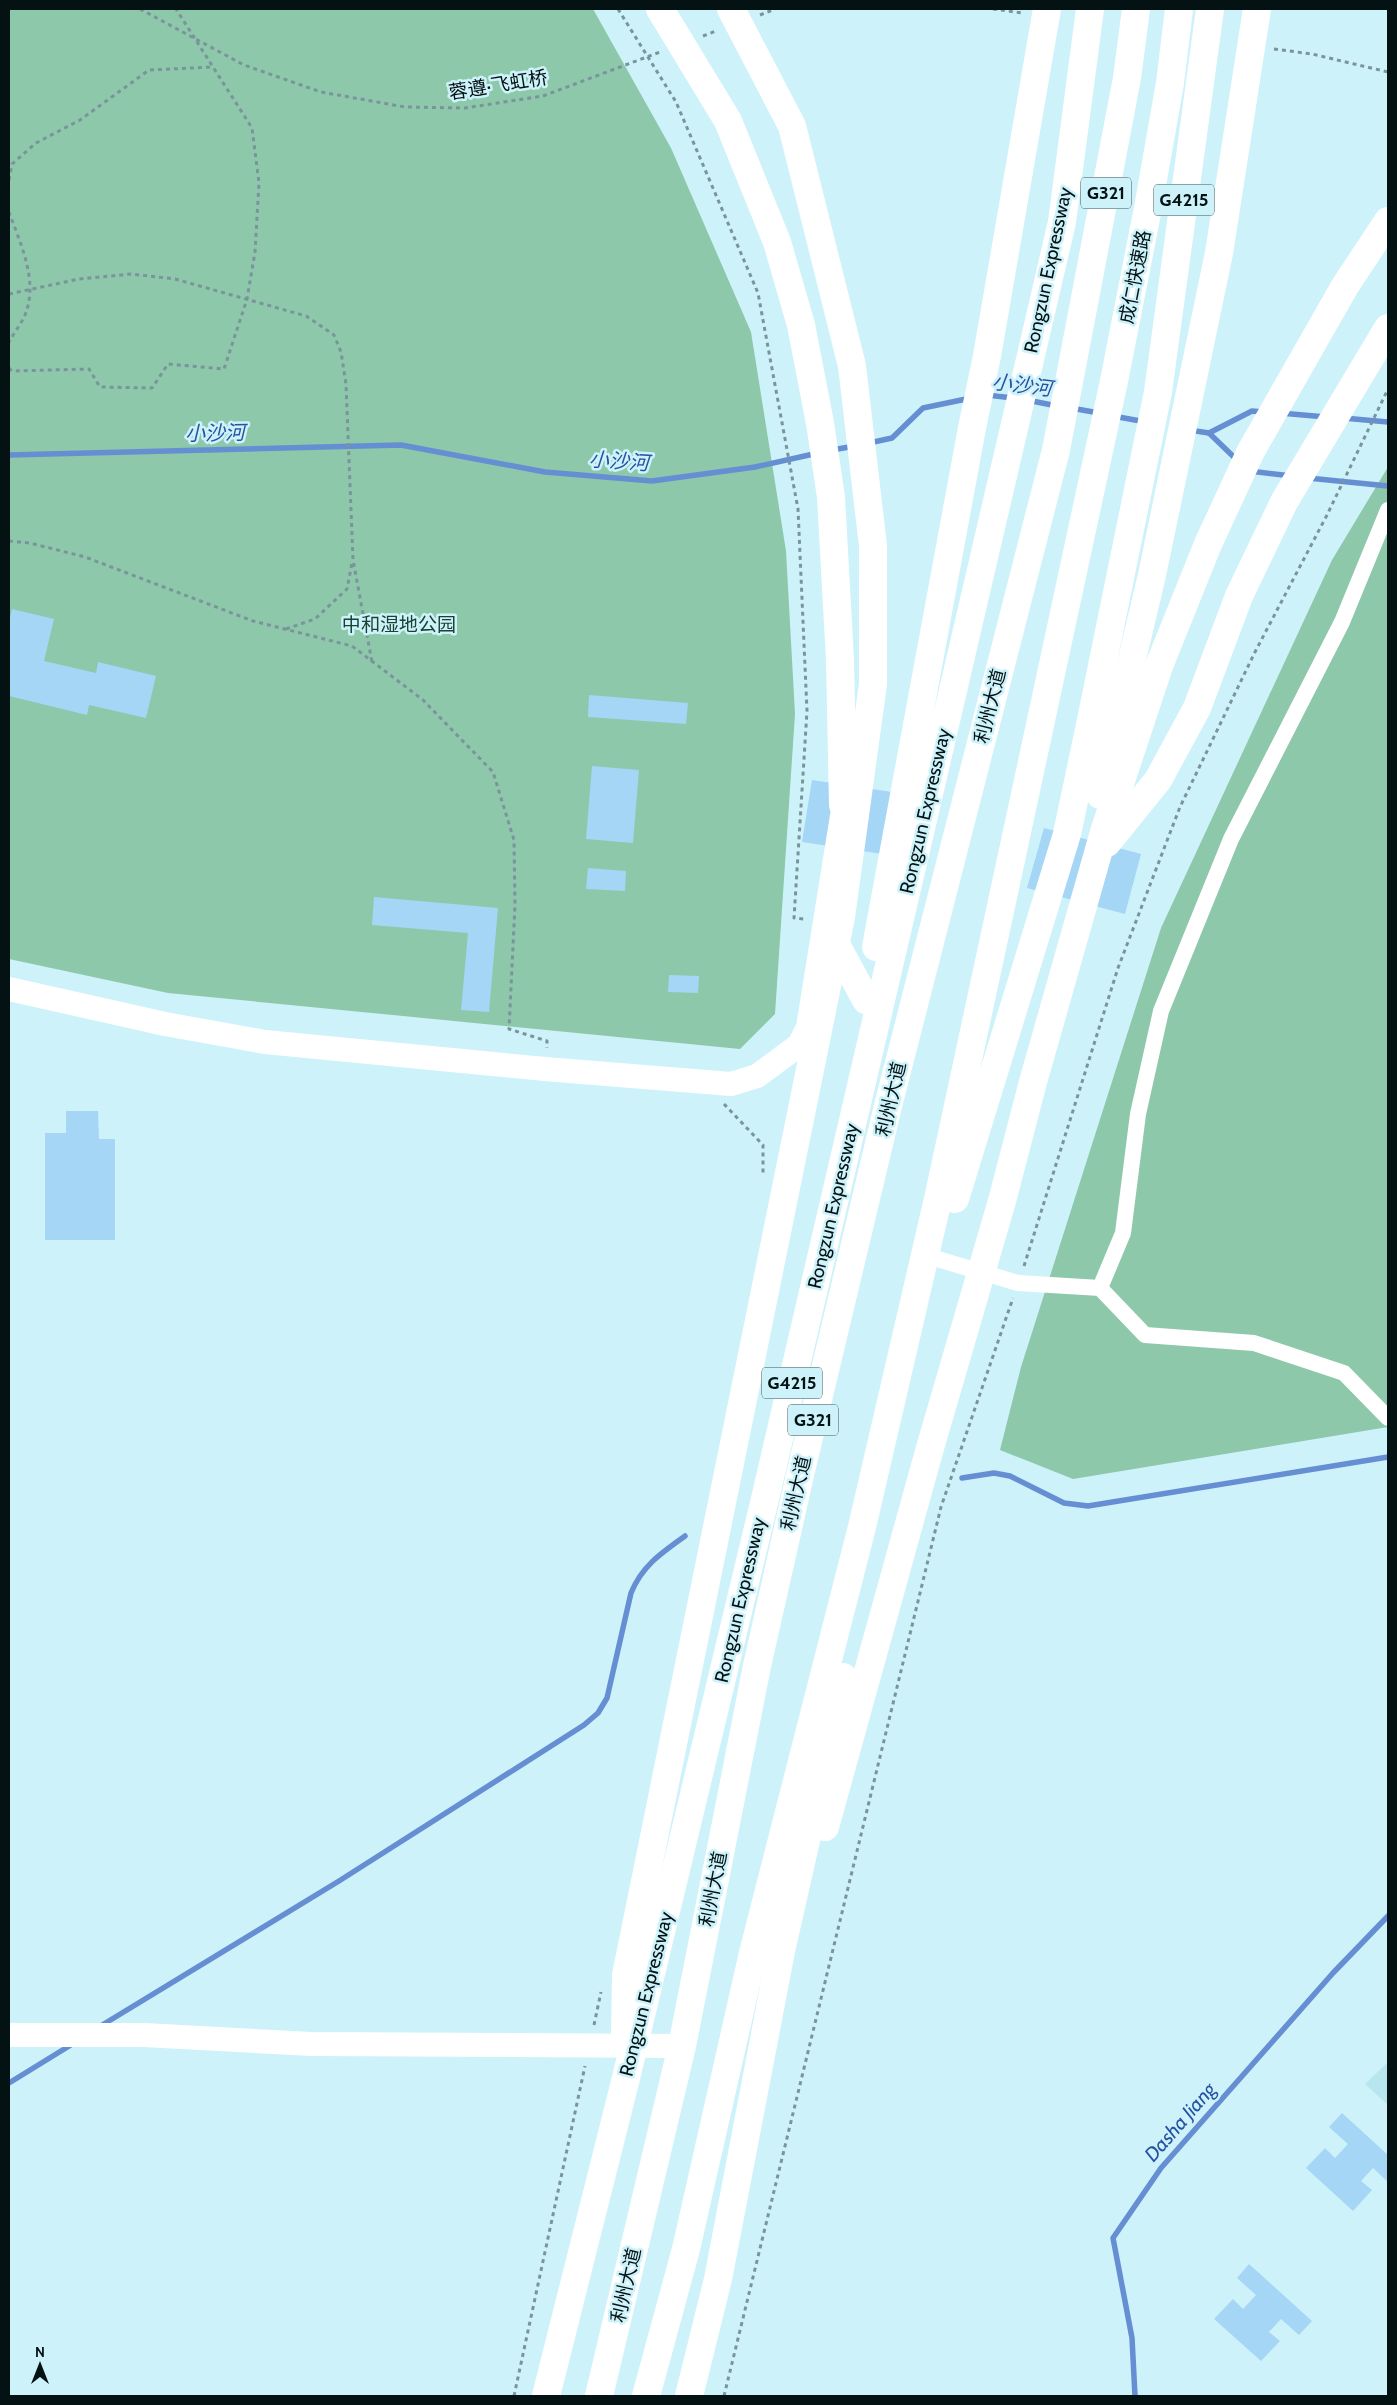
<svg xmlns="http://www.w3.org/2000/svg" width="1397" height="2405" viewBox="0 0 1397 2405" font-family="Cabin,'Noto Sans SC',sans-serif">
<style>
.built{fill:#b7e6ef}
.green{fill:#8dc8ab}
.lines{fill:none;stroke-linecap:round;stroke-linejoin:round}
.stream{stroke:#668ed2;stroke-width:5.5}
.building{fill:#a5d6f5}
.path{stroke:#7a959a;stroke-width:3;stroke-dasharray:4 4;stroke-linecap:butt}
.street{stroke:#fff;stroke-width:16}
.secondary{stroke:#fff;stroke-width:24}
.highway{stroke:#fff;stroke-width:28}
.labels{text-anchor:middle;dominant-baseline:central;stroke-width:5;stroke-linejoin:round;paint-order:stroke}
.shield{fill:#cdf2fa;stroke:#415559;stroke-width:1}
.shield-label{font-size:18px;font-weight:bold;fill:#051214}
.street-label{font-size:19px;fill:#051214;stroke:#cdf2fa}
.park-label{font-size:19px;fill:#194230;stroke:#cdf2fa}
.water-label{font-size:20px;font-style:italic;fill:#2552a4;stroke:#cdf2fa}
</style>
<rect width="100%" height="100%" fill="#cdf2fa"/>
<path class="built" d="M 1388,2062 L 1388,2105 L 1365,2084 Z"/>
<g class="green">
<path d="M 9,9 L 593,9 L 671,148 L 751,332 L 786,551 L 795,714 L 775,1014 L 740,1049 L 168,993 L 9,959 Z"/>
<path d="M 1388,467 L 1388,1427 L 1073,1479 L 1000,1450 L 1021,1367 L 1161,928 L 1332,560 Z"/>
</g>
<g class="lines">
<g class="stream">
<path d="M 987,395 L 1013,398"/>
<path d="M 1027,400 L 1057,406"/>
<path d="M 1071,408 L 1099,413"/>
<path d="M 1280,413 L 1326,417"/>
<path d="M 1113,416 L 1146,422"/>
<path d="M 1343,418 L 1388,422"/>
<path d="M 1189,430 L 1209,433 L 1238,461"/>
<path d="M 1209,433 L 1252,411 L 1264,412"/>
<path d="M 869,443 L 892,438 L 923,408 L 971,398"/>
<path d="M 832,450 L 855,446"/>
<path d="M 9,455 L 401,445 L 545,472 L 652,481 L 755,467 L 818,453"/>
<path d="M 1249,471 L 1292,476"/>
<path d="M 1308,478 L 1388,486"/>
<path d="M 962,1478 L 994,1473 L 1010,1476 L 1064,1503 L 1088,1506 L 1388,1457"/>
<path d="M 99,2027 L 339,1881 L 584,1725 L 598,1713 L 607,1698 L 631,1593 C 642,1566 661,1553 685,1536"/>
<path d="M 9,2083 L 74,2043"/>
<path d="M 1135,2396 L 1132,2338 L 1113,2238 L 1161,2168 L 1333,1973 L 1388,1916"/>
</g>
</g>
<g class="building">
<path d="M 12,609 L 54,619 L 44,661 L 96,673 L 98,662 L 156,676 L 146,718 L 89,705 L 87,715 L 9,696 L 9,623 Z"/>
<path d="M 589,695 L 688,703 L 686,724 L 588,717 Z"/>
<path d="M 592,766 L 639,770 L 633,843 L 586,839 Z"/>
<path d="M 812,780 L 912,795 L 903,857 L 802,842 Z"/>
<path d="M 1044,828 L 1141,854 L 1125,914 L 1027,888 Z"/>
<path d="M 588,868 L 626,871 L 625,891 L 586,889 Z"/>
<path d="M 374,897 L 498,908 L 489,1012 L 461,1010 L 468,933 L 372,925 Z"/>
<path d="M 669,975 L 699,976 L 698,993 L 668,992 Z"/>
<path d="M 66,1111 L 98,1111 L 99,1139 L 115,1139 L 115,1240 L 45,1240 L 45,1133 L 66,1133 Z"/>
<path d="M 1342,2113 L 1388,2155 L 1388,2182 L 1373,2168 L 1361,2181 L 1372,2190 L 1353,2211 L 1306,2168 L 1325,2148 L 1335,2158 L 1348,2144 L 1329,2127 Z"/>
<path d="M 1249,2264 L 1312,2321 L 1299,2335 L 1281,2319 L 1269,2332 L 1280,2341 L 1261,2361 L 1214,2319 L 1233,2299 L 1243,2309 L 1256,2295 L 1237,2278 Z"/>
</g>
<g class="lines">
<g class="path">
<path d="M 140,9 L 244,65 L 321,92 L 405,107 L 465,108 L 543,96 L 660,52"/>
<path d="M 618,9 L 676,102 L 758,293 L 798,509 L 807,711 L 794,918 L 804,919"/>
<path d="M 993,9 L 1023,13"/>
<path d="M 760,15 L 775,9"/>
<path d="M 703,36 L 716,31"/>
<path d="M 1274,49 L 1312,54 L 1388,72"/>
<path d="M 9,180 L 12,164 L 36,143 L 80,120 L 149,70 L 213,67"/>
<path d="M 9,212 C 20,243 39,281 25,315 C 21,324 14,333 9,342"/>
<path d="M 9,294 L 79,279 L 131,274 L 175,279 L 306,316 L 334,335 L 341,352 L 346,384 L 353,560 L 372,662"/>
<path d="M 9,368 L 12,371 L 89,369 L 100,387 L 152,388 L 168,364 L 224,369 L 247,299 L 255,252 L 259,183 L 252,128 L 176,9"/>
<path d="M 9,541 L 30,543 L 85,557 L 253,621 L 352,646 L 423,700 L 493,772 L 514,840 L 515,905 L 509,1029 L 547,1041 L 547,1048"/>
<path d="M 286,629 L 315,619 L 347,589 L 352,563"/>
<path d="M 724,1104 L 763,1145 L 763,1175"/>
<path d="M 1024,1266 L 1118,968 L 1180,807 L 1255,652 L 1327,515 L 1388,389"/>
<path d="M 594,2025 L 601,1992"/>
<path d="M 514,2396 L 585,2066"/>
<path d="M 724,2396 L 941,1507 L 1013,1298"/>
</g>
<g class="street">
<path d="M 924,1255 L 1018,1283 L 1100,1288 L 1145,1335 L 1254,1343 L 1344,1373 L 1388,1418"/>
<path d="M 1100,1288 L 1123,1233 L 1138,1114 L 1161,1011 L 1231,839 L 1342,622 L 1388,510"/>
</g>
<g class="secondary">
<path d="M 9,989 L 165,1024 L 265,1042 L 545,1069 L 731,1084 L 757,1076 L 799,1045 L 808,1027 L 842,816"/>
<path d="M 9,2035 L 144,2035 L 311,2044 L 682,2046"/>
</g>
<g class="highway">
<path d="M 660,9 L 728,121 L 777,242 L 801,325 L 820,423 L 831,497 L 840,660 L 843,805"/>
<path d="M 1100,795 L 1152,575 L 1219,253 L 1257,9"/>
<path d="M 1107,843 L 1158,780 L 1197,708 L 1239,596 L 1284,502 L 1388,328"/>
<path d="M 832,937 L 866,1000"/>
<path d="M 876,947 L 972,428 L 987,356 L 1047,9"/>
<path d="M 955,1199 L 1067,834 L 1090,725 L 1158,392 L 1210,9"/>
<path d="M 825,1827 L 930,1448 L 1002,1201 L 1033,1082 L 1104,832 L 1159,666 L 1208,544 L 1251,451 L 1345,286 L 1388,221"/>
<path d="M 625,2035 L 626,1975 L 841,917 L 873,684 L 873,546 L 852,366 L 792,126 L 731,9"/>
<path d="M 546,2396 L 625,2082 L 764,1503 L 1062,222 L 1090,9"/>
<path d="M 599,2396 L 682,2046 L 757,1666 L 800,1475 L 888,1106 L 1056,450 L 1127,78 L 1136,9"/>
<path d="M 646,2396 L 686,2249 L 753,1953 L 862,1527 L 938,1199 L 1114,381 L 1148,208 L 1170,83 L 1179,9"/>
<path d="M 689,2396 L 718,2279 L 781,1951 L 843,1677"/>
</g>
</g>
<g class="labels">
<g class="shield">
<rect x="1081" y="177.5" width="50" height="31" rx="4"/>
<rect x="1154" y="184.5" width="60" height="31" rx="4"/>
<rect x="762" y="1367.5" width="60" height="31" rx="4"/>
<rect x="788" y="1404.5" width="50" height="31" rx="4"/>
</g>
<g class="shield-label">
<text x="1106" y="193">G321</text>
<text x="1184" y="200">G4215</text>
<text x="792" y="1383">G4215</text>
<text x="813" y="1420">G321</text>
</g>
<g class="street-label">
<text transform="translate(498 85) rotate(-9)">蓉遵·飞虹桥</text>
<text transform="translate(1048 270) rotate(-78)">Rongzun Expressway</text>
<text transform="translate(1135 277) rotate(-79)">成仁快速路</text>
<text transform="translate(990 706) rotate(-76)">利州大道</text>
<text transform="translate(925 811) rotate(-77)">Rongzun Expressway</text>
<text transform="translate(891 1099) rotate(-77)">利州大道</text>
<text transform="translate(833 1206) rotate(-77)">Rongzun Expressway</text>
<text transform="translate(796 1493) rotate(-77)">利州大道</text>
<text transform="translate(740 1600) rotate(-77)">Rongzun Expressway</text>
<text transform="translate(713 1889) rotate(-79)">利州大道</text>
<text transform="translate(646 1994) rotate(-76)">Rongzun Expressway</text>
<text transform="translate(626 2285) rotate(-77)">利州大道</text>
</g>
<g class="park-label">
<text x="399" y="624">中和湿地公园</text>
</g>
<g class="water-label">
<text transform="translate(1022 385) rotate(7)">小沙河</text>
<text transform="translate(215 433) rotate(-1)">小沙河</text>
<text transform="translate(619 461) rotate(4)">小沙河</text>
<text transform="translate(1180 2122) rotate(-49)">Dasha Jiang</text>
</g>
</g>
<rect width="1397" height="2405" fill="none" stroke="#051214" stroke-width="20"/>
<g transform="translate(40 2365)" stroke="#cdf2fa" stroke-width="4" paint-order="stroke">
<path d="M0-4L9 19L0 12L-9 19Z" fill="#051214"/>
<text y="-8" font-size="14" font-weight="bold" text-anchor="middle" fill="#051214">N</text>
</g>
</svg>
